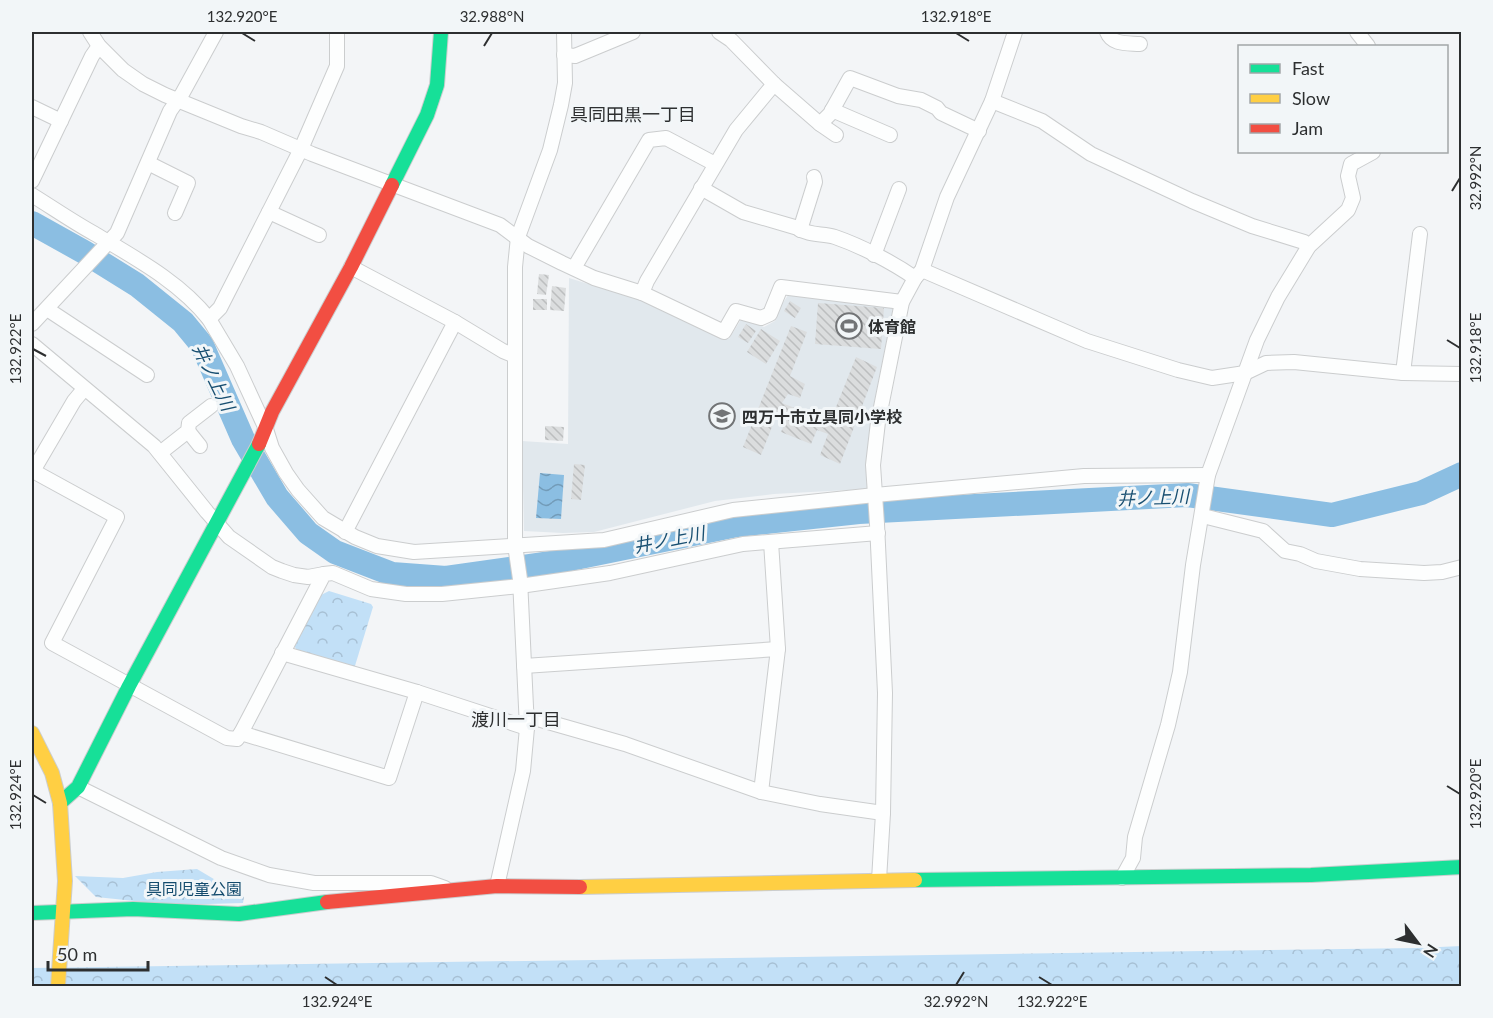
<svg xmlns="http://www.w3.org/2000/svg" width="1493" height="1018" viewBox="0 0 1493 1018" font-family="Lato,'Noto Sans JP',sans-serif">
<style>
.built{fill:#e1e8ed}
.forest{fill:url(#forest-crowns)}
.water{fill:url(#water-waves)}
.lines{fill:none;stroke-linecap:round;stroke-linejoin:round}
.river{stroke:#8bbee2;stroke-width:24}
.building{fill:url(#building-back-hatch)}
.street-casing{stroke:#cbcdce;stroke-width:16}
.fast-casing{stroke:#cbcdce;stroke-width:16}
.slow-casing{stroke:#cbcdce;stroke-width:16}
.jam-casing{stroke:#cbcdce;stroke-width:16}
.street{stroke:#fdfefe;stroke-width:14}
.fast{stroke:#16e098;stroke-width:14}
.slow{stroke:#ffcf43;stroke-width:14}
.jam{stroke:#f24e42;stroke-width:14}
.ticks{fill:none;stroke:#2d2f30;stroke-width:2}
.labels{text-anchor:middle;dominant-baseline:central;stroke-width:6;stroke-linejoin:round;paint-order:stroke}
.poi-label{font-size:16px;font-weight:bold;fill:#2d2f30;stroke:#f2f6f8;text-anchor:start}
.park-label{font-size:16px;fill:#134b6d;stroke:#f2f6f8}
.neighbourhood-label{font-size:18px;fill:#2d2f30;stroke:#f2f6f8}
.water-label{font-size:18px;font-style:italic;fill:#184f71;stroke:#f2f6f8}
.neatline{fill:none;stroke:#2d2f30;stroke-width:2}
.ticks-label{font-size:15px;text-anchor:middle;fill:#2d2f30}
</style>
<defs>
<pattern id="forest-crowns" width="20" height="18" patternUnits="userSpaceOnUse" patternTransform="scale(1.5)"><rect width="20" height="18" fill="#c2e0f7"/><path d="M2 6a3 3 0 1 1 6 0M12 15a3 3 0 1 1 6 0" fill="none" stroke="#a7c0d4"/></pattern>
<pattern id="water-waves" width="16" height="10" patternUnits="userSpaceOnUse" patternTransform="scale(1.5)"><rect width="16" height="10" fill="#8bbee2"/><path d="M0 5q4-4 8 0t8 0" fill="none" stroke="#729bb8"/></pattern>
<pattern id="building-back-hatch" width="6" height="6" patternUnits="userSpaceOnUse" patternTransform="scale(1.5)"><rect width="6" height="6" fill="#dbddde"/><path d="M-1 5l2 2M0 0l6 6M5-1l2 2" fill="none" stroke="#bcbebf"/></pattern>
</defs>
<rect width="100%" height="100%" fill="#f3f5f7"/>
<path class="built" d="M 569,278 L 643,301 L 729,339 L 742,318 L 764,327 L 775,321 L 782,304 L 789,294 L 895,307 L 866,469 L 867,489 L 774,494 L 715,501 L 594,532 L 563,533 L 524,531 L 522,441 L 568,444 Z"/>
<g class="forest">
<path d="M 329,591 L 371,604 L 373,607 L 354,669 L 297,651 L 294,645 L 321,595 Z"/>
<path d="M 197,869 L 244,897 L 243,903 L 173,905 L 96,897 L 75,876 L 123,878 L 157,872 Z"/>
<path d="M 1462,946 L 1461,986 L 32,986 L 32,968 L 1417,948 Z"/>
</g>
<path class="water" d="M 540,473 L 564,475 L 561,519 L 536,518 Z"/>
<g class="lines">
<path class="river" d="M 32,223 L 84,252 L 137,285 L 183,322 L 202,345 L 243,439 L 277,497 L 308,533 L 335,552 L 392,574 L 446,578 L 551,563 L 737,525 L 859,512 L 1187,495 L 1332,515 L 1421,493 L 1462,474"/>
</g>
<g class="building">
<path d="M 539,274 L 549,275 L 546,295 L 537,294 Z"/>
<path d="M 552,286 L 566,288 L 564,311 L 550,310 Z"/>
<rect x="533" y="299" width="14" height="11"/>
<path d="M 790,301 L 801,308 L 795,318 L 784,311 Z"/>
<path d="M 818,303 L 884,308 L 881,349 L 815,344 Z"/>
<path d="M 746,324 L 756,331 L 748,343 L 738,337 Z"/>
<path d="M 791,326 L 807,332 L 790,376 L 805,384 L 800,398 L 788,394 L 782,403 L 830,422 L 856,357 L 877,367 L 840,464 L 820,455 L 828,434 L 817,430 L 811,444 L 781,432 L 787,418 L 777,414 L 761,455 L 743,447 Z"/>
<path d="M 761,329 L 780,341 L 766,364 L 747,352 Z"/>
<path d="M 545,426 L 564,427 L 563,441 L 545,440 Z"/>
<path d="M 574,464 L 585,465 L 581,500 L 571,499 Z"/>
</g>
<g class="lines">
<g class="street-casing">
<g id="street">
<path d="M 90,32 L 99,46 L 123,70 L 143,84 L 165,95 L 241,126 L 261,132 L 312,154 L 500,225 L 528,246 L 562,263 L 594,278 L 642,293 L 724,332 L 736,311 L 761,318 L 770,314 L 781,287 L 902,302"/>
<path d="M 719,32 L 731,40 L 774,84 L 820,124 L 830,114 L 850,78 L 898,96 L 921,100 L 937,108 L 941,113 L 979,131"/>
<path d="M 1107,32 C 1112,45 1127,43 1140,44"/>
<path d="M 1357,32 L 1368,46"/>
<path d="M 564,55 L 575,56 L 633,32"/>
<path d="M 992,101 L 1042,121 L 1091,154 L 1192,201 L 1252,226 L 1304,242 L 1309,246"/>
<path d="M 32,107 L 61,121"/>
<path d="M 832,110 L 890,135"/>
<path d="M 820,124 L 836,135"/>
<path d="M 148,163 L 188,183 L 175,213"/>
<path d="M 32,181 L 92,56 L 99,46"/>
<path d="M 701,188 L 743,212 L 798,228 C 809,236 823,233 835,237 C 861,246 892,262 915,278 L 922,270 L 947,197 L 992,101 L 1015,32"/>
<path d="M 32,195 C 53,208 73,222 95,234 C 135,258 180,282 209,319 L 220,308 L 301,149 L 337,66 L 337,32"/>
<path d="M 269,212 L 319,235"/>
<path d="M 800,230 L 815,182 L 814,177"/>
<path d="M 874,255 L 899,189"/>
<path d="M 351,267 L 455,322 L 503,351 L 515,356"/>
<path d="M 574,268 L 649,140 L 666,138 L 715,164"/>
<path d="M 922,270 L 1087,341 L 1178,370 L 1212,378 L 1245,373 L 1266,363 L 1294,362 L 1403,373 L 1462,374"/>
<path d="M 642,293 L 647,281 L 736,130 L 774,84"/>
<path d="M 47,309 L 147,375"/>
<path d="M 209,319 L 237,366 L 266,429 L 272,448 L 286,473 L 298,490 L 323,518 L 355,537 L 377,546 L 414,552 L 604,540 L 733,510 L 875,495 L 1084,476 L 1208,475"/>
<path d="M 32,324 L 117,233 L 170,111 L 182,94 L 216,32"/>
<path d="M 32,344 L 154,446 L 207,512 L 229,537 L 272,567 L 282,571 L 294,575 L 308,577 L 324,574"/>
<path d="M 1403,373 L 1420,234"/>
<path d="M 84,389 L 74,401 L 33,471 L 117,517 L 52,643 L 227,738 L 237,739 L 241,733 L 389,778 L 417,692"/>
<path d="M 188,431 L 200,446"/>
<path d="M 160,453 L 188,431 L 189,423 L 211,406"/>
<path d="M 1203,516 L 1263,531 L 1285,551 L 1300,554 L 1316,561 L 1360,569 L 1424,573 L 1442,572 L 1462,567"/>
<path d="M 345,532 L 455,322"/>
<path d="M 282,653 L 417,692 L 527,728"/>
<path d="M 524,666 L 778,649"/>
<path d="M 527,716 L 625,744 L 761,792 L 820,804 L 883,813"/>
<path d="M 241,733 L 324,574 L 333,573 L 371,589 L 406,594 L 442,594 L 520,586 L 610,573 L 743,544 L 878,533"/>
<path d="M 78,787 L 221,858 L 269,875 L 314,883 L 431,883 L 445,888"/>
<path d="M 761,792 L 778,649 L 771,542"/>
<path d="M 1122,878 L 1133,858 L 1135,837 L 1168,725 L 1180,672 L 1193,565 L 1208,475 L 1257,340 L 1278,297 L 1309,246 L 1348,210 L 1353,198 L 1348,176 L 1351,164 L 1373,152"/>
<path d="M 879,880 L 883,813 L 885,693 L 877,524 L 873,465 L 878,422 L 902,302 L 915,278"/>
<path d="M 497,886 L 523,771 L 527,728 L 520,579 L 515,545 L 515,267 L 518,237 L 550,150 L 561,105 L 565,83 L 564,32"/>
</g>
</g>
<g class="fast-casing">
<g id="fast">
<path d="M 392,185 L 427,115 L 437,85 L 441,32"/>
<path d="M 60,803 L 78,787 L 129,686 L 259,444"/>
<path d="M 915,880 L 1311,875 L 1462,867"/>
<path d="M 32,913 L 133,909 L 239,914 L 327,902"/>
</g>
</g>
<g class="slow-casing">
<g id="slow">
<path d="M 32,733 L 52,773 L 60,803 L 65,881 L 58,986"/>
<path d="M 580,887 L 915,880"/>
</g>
</g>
<g class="jam-casing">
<g id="jam">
<path d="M 259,444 L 272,412 L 351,267 L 392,185"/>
<path d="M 327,902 L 497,886 L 580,887"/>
</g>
</g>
<use href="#street" class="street"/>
<use href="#fast" class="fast"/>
<use href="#slow" class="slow"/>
<use href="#jam" class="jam"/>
</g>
<path class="ticks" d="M 242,33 L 255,41M 956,33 L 969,41M 484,46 L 492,33M 1452,191 L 1460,178M 1447,340 L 1460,348M 33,349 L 46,356M 1447,786 L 1460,794M 33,795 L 46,803M 325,977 L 337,985M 1039,977 L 1052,985M 956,985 L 964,972"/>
<defs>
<g id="stadium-ring" transform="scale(1.35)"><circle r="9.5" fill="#f2f6f8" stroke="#727476" stroke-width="1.5"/><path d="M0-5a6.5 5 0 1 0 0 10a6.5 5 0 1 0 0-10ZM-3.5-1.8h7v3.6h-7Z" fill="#727476"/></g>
<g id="school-ring" transform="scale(1.35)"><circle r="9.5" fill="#f2f6f8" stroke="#727476" stroke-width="1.5"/><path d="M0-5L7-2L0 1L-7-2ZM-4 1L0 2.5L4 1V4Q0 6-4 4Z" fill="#727476"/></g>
</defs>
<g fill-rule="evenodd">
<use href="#stadium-ring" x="849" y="326"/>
<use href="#school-ring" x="722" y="416"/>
</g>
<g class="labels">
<g class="poi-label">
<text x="868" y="326">体育館</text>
<text x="742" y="416">四万十市立具同小学校</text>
</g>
<g class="park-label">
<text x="194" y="888">具同児童公園</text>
</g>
<g class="neighbourhood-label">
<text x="633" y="114">具同田黒一丁目</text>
<text x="516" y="719">渡川一丁目</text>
</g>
<g class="water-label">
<text transform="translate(214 377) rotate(64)">井ノ上川</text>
<text transform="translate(1153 497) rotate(-2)">井ノ上川</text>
<text transform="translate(669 539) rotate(-11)">井ノ上川</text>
</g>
</g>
<rect width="1493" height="1018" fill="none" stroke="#f2f6f8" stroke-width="66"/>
<rect x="1238" y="45" width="210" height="108" fill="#f2f6f8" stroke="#a3a6a8" stroke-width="1.5"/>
<rect x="1250" y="64" width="30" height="9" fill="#16e098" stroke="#a3a6a8" stroke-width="1.5"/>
<text x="1292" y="75" font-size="18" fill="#2d2f30">Fast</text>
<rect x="1250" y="94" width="30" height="9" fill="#ffcf43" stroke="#a3a6a8" stroke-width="1.5"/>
<text x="1292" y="105" font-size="18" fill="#2d2f30">Slow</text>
<rect x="1250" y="124" width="30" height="9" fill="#f24e42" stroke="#a3a6a8" stroke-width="1.5"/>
<text x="1292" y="135" font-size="18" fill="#2d2f30">Jam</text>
<g transform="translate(1418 943) rotate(122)" stroke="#f2f6f8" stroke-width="4.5" paint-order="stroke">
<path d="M0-4.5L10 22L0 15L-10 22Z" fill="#2d2f30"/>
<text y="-9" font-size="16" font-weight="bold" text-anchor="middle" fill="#2d2f30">N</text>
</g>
<path d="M48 961v9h100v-9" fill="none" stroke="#2d2f30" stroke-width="3"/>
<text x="57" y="961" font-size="18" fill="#2d2f30" stroke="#f2f6f8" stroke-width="4.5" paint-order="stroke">50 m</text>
<rect x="33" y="33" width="1427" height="952" class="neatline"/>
<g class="ticks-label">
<text x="242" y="22">132.920°E</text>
<text x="492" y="22">32.988°N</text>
<text x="956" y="22">132.918°E</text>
<text transform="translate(1476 178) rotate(-90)" y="5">32.992°N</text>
<text transform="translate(1476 348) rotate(-90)" y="5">132.918°E</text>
<text transform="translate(16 349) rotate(-90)" y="5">132.922°E</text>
<text transform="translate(1476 794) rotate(-90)" y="5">132.920°E</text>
<text transform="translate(16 795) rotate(-90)" y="5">132.924°E</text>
<text x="337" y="1007">132.924°E</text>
<text x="956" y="1007">32.992°N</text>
<text x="1052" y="1007">132.922°E</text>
</g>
</svg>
